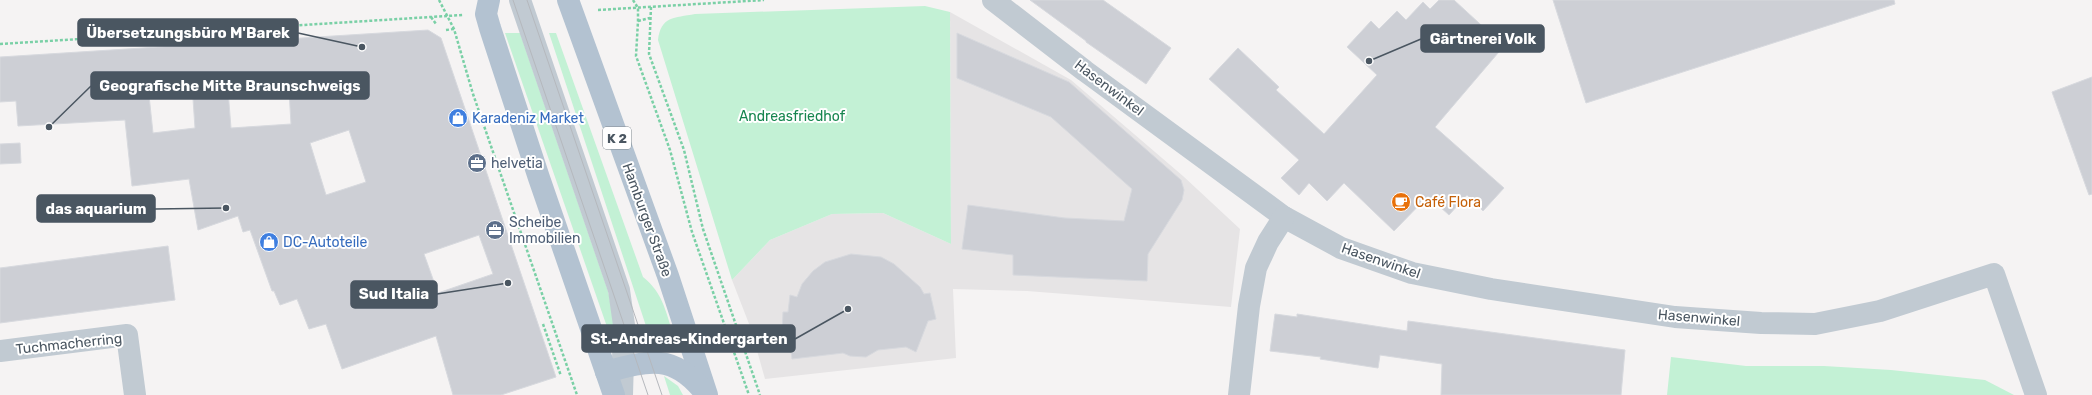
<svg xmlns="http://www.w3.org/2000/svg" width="2092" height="395" viewBox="0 0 2092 395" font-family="Rubik,sans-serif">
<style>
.education{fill:#e6e4e5}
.green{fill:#c3f1d5}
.building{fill:#cdcfd5;stroke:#d7d9de;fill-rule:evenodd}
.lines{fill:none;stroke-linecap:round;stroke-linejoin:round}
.path{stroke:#7ad0a6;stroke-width:2.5;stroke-dasharray:3 2;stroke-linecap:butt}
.minor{stroke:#c1cad2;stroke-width:22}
.major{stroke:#b3c2d1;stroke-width:22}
.tram{stroke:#b5b8bd;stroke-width:1}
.labels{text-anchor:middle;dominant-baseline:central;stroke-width:4;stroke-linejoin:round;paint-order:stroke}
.shield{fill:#fff;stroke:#808990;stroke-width:1}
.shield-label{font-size:13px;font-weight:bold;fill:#4a5661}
.street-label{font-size:14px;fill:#4a5661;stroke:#fff}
.park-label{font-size:14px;fill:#17864f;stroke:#fff}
.shop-label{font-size:14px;fill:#366cbe;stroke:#fff;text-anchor:start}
.service-label{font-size:14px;fill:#4e5e75;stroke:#fff;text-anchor:start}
.food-label{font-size:14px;fill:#c56008;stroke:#fff;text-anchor:start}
.leader{fill:none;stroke:#4a5661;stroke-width:1.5}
.callout-dot{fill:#4a5661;stroke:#fff;stroke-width:1.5}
.callout{fill:#4a5661;stroke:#4a5661;stroke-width:1.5}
.callout-label{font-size:15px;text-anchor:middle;font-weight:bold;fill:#fff}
</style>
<rect width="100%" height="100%" fill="#f5f3f3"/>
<path class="education" d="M 950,12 L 1071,80 L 1183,176 L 1240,229 L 1231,307 L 1027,291 L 953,289 L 956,358 L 765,379 L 751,329 L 732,280 L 770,240 L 832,214 L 883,213 L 951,244 Z"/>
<g class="green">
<path d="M 925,6 L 950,12 L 951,244 L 883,213 L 832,214 L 770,240 L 732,280 L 658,40 C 661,16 674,18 695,14 Z"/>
<path d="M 505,33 L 520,33 L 608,291 L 619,347 L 614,347 Z"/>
<path d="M 549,33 L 556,33 L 643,277 C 663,293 665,310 673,333 L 659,332 L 649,335 Z"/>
<path d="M 1671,357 L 1746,366 L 1824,366 L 1891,370 L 1985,380 L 2014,395 L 1667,395 Z"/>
<path d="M 664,376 L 678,386 L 683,395 L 670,395 Z"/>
</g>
<g class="building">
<path d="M 1030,0 L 1103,0 L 1171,48 L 1146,84 L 1086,42 L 1086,41 Z"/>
<path d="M 1439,0 L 1454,0 L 1504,46 L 1435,127 L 1504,188 L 1483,211 L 1467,195 L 1449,215 L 1428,196 L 1394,231 L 1344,183 L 1327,201 L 1309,183 L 1299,195 L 1281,178 L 1299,160 L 1209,79 L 1238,48 L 1279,87 L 1276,90 L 1324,134 L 1377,75 L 1347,47 L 1371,21 L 1379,29 L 1397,11 L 1406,20 L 1423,2 L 1430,9 Z"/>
<path d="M 1553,0 L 1894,0 L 1895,4 L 1586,103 Z"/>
<path d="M 428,30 L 441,38 L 556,377 L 501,395 L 453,395 L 436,336 L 342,369 L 326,324 L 309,329 L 297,299 L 280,305 L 274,291 L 272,291 L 250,230 L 243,232 L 238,216 L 198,230 L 189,179 L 132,186 L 125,120 L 18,126 L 16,101 L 0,102 L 0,57 ZM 288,73 L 291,124 L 231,128 L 227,78 ZM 192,84 L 195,128 L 153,133 L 148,86 ZM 349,130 L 366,182 L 326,195 L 310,143 ZM 479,235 L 493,274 L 438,293 L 424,254 Z"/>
<path d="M 957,33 L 1069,82 L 1181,180 L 1184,190 L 1182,200 L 1148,254 L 1147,281 L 1013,275 L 1013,255 L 962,249 L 968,205 L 1065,218 L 1124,221 L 1132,189 L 1051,117 L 957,78 Z"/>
<path d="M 2092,77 L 2092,194 L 2089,195 L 2052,92 Z"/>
<path d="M 20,143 L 21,163 L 0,164 L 0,144 Z"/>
<path d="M 168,246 L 175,300 L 0,323 L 0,268 Z"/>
<path d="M 851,254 L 881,257 L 894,264 L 920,287 L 924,294 L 930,293 L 936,319 L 928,321 L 916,352 L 906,347 L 878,350 L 866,357 L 850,356 L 843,353 L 792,359 L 789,335 L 782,335 L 783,312 L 788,312 L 790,295 L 797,297 L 802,284 L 813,271 L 825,262 Z"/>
<path d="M 1275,314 L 1297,317 L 1297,314 L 1407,331 L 1408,321 L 1625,350 L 1621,395 L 1441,395 L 1442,364 L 1380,355 L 1378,368 L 1320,359 L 1321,357 L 1270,351 Z"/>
</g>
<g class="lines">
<g class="path">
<path d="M 439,0 L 454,29 L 473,94 L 577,395"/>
<path d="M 633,0 L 638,8 L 638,21 L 636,56 L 670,150 L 692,232 L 749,395"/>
<path d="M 651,7 L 649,54 L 684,150 L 703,229 L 760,395"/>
<path d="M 598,10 L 764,0"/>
<path d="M 431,17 L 436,24"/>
<path d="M 638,21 L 650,18"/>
<path d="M 446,30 L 454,29"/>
<path d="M 0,44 L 463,15"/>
<path d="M 543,324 L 561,376"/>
</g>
<g class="minor">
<path d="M 520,0 L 619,290 L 624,325 L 622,395"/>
<path d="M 993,0 L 1085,71 L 1284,217 L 1341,248 L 1412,273 L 1491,289 L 1675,317 L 1761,323 L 1815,324 L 1880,311 L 1994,274 L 2036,395"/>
<path d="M 0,351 L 127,335 L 135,395"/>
<path d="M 1239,395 L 1249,306 L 1256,268 L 1268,242 L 1284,217"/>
</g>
<g class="major">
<path d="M 489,0 L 486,14 L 490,28 L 539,178 L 614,395"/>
<path d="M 568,0 L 668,276 L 707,395"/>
<path d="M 606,372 C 649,360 674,353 705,393"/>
</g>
<g class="tram">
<path d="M 513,0 L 648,395"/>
<path d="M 527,0 L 662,395"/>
</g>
</g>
<defs>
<g id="shop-disc" transform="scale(1)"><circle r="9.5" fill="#3f7fe0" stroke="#fff"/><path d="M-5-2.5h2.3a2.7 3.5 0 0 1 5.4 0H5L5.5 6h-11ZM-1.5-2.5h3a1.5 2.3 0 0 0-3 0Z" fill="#fff"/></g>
<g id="office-disc" transform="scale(1)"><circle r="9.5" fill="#5c6f8a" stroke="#fff"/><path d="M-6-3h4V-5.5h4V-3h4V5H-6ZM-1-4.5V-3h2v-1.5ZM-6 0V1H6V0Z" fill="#fff"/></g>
<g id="cafe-disc" transform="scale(1)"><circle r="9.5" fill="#e8710a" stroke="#fff"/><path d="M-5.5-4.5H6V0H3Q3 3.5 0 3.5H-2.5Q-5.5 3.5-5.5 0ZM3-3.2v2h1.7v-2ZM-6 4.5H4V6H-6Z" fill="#fff"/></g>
</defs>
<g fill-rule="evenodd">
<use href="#shop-disc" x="458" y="118"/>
<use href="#office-disc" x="477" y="163"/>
<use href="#cafe-disc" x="1401" y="202"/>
<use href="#office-disc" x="495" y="230"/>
<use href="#shop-disc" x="269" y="242"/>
</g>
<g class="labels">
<rect class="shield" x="603" y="127" width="28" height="22" rx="3"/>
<g class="shield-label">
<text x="617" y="138">K 2</text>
</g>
<g class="street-label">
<text transform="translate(1109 88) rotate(37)">Hasenwinkel</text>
<text transform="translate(647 220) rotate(70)">Hamburger Straße</text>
<text transform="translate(1381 261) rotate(19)">Hasenwinkel</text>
<text transform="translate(1699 318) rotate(5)">Hasenwinkel</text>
<text transform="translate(69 344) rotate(-6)">Tuchmacherring</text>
</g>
<g class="park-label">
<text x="792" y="116">Andreasfriedhof</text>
</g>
<g class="shop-label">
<text x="472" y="118">Karadeniz Market</text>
<text x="283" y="242">DC-Autoteile</text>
</g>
<g class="service-label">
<text x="491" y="163">helvetia</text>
<text x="509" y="222">Scheibe<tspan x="509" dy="16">Immobilien</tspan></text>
</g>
<g class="food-label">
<text x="1415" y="202">Café Flora</text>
</g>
</g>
<path class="leader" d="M362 47L298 33M1369 61L1421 39M49 127L91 86M226 208L155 209M508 283L437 294M848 309L795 339"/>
<g class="callout-dot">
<circle cx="362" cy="47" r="4"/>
<circle cx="1369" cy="61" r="4"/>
<circle cx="49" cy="127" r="4"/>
<circle cx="226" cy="208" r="4"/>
<circle cx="508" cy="283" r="4"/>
<circle cx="848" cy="309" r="4"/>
</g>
<g class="callout">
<rect x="78" y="19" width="220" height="27" rx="4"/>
<rect x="1421" y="25" width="123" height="27" rx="4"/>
<rect x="91" y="72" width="278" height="27" rx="4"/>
<rect x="37" y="195" width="118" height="27" rx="4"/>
<rect x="351" y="281" width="86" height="27" rx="4"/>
<rect x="582" y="325" width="213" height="27" rx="4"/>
</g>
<g class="callout-label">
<text x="188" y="38">Übersetzungsbüro M'Barek</text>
<text x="1483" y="44">Gärtnerei Volk</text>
<text x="230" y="91">Geografische Mitte Braunschweigs</text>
<text x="96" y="214">das aquarium</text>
<text x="394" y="299">Sud Italia</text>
<text x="689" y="344">St.-Andreas-Kindergarten</text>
</g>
</svg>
